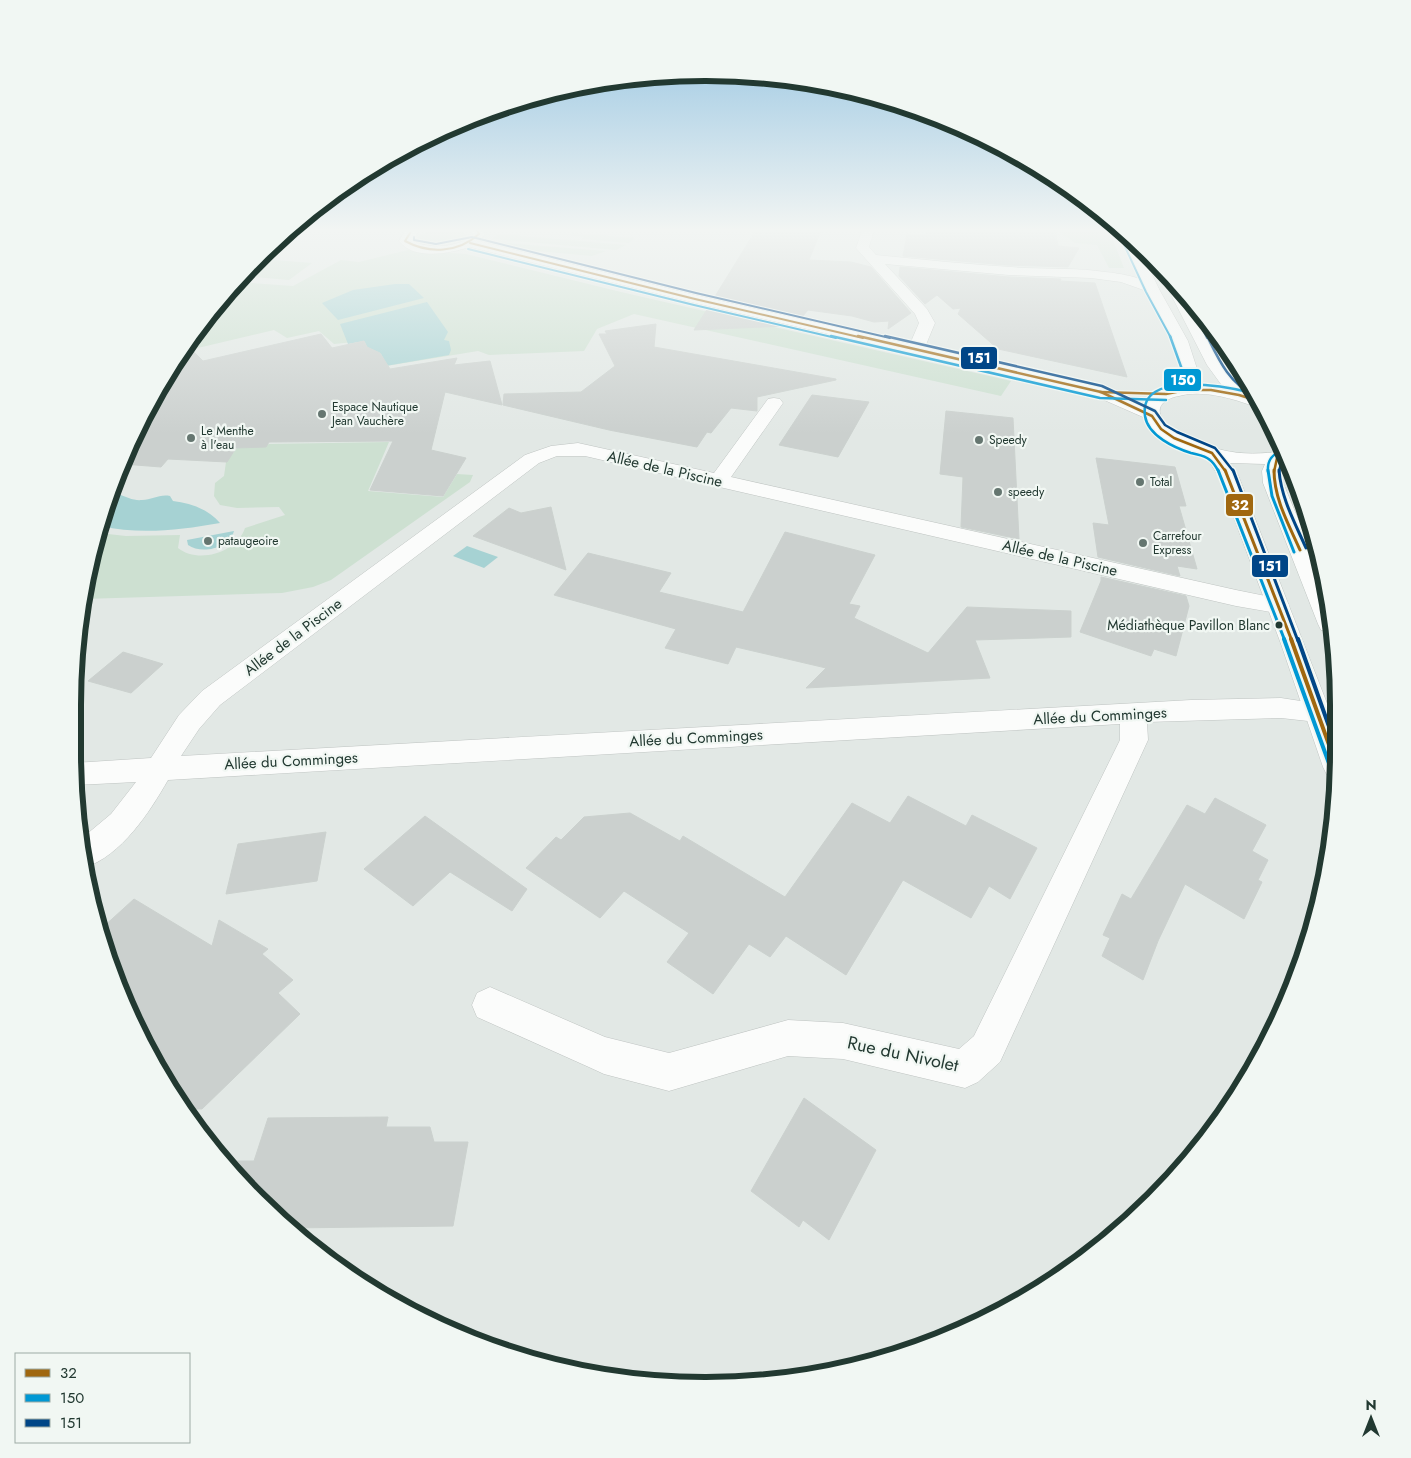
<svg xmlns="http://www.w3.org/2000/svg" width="1411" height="1458" viewBox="0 0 1411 1458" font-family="Jost,sans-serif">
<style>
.green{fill:#cde0d1}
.water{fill:#a6d2d3}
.building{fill:#cbd0ce;stroke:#cbd1ce}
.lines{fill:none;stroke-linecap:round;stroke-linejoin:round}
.street-casing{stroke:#bfc4c2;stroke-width:1}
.secondary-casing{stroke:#bfc5c2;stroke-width:1}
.street{fill:#fbfcfb;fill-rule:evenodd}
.secondary{fill:#fbfcfb;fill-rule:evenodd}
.bus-1-far3-casing{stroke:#f1f7f3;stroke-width:4}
.bus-1-far2-casing{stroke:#f1f7f3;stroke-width:5}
.bus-1-far1-casing{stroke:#f1f7f3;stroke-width:6}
.bus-1-casing{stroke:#f1f7f3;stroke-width:8}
.bus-2-far3-casing{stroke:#f1f7f3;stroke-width:4}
.bus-2-far2-casing{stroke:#f1f7f3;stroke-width:5}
.bus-2-far1-casing{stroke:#f1f7f3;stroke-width:6}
.bus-2-casing{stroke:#f1f7f3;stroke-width:8}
.bus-3-far3-casing{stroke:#f1f7f3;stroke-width:4}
.bus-3-far2-casing{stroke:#f1f7f3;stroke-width:5}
.bus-3-far1-casing{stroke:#f1f7f3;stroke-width:6}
.bus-3-casing{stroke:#f1f7f3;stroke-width:8}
.bus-1-far3{stroke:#a0670f;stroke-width:2}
.bus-1-far2{stroke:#a0670f;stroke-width:2.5}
.bus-1-far1{stroke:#a0670f;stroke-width:3}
.bus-1{stroke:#a0670f;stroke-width:4}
.bus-2-far3{stroke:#0098d4;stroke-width:2}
.bus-2-far2{stroke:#0098d4;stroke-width:2.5}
.bus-2-far1{stroke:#0098d4;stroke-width:3}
.bus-2{stroke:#0098d4;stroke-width:4}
.bus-3-far3{stroke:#004687;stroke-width:2}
.bus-3-far2{stroke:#004687;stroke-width:2.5}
.bus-3-far1{stroke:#004687;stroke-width:3}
.bus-3{stroke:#004687;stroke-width:4}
.poi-dot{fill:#657670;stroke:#f1f7f3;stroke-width:2}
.bus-dot{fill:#223931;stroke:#f1f7f3;stroke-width:2}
.labels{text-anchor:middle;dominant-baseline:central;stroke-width:4.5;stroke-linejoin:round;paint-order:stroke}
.far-poi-label{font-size:12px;fill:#223931;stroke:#f1f7f3;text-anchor:start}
.bus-label{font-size:14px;fill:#223931;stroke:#f1f7f3;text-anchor:end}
.street-label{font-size:15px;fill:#223931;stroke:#f1f7f3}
.near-street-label{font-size:18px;fill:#223931;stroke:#f1f7f3}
.rim{fill:none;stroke:#223931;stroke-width:6}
.line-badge{stroke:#f1f7f3;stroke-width:2}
.badge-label{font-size:14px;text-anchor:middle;font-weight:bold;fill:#fff}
</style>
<rect width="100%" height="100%" fill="#e2e8e5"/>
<g class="green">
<path d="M 431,230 L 459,230 L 465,234 L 464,237 C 452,245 429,249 418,239 L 419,236 Z"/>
<path d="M 1061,230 L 1109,230 L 1124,268 L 1109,268 L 1097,245 L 1075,243 L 1062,234 Z"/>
<path d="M 573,233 L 635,238 L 629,243 L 582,239 L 583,237 L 570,235 Z"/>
<path d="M 498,234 L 626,245 L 616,250 L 493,239 Z"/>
<path d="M 493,242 L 606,251 L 592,256 L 515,249 Z"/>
<path d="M 408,250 L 466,254 L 621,292 L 1011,381 L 1001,396 L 634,314 L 597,329 L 584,351 L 489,355 L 478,351 L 374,368 L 382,358 L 382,355 L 364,341 L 334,344 L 319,331 L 287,338 L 274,330 L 185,351 L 229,288 L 237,282 L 293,286 L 341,260 L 359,262 Z"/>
<path d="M 261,259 L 312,263 L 289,280 L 243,276 Z"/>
<path d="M 389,442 L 368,491 L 443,497 L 457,474 L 473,475 L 470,482 L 331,580 L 313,587 L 282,593 L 83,599 L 99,533 L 126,536 L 180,535 L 178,548 C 198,564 237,553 245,528 L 285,515 L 279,507 L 237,508 L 220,505 L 214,496 L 215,483 L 224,476 L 226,462 L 238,447 L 262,446 L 269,444 Z"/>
</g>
<g class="water">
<path d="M 395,284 L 409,284 L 424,298 L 338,320 L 322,303 L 353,290 Z"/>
<path d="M 427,302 L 448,332 L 444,340 L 449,341 L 451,350 L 449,355 L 374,368 L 383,358 L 381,354 L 368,349 L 364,341 L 348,344 L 340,324 Z"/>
<path d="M 113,486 L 121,488 L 118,494 C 126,497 134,501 142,500 C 152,500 159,494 170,496 L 173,501 C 190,503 208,509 220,523 C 180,530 140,535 101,526 L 106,502 Z"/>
<path d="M 234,531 C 229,548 202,555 188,545 L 187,540 Z"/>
<path d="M 467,546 L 498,557 L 484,568 L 453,556 Z"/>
</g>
<g class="building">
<path d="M 756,230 L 821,230 L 809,260 L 851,262 L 871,267 L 911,313 L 888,329 L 889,321 L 874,322 L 852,316 L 808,310 L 802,317 L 714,298 Z"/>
<path d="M 926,230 L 1055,230 L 1058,246 L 1079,248 L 1068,267 L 1006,265 L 903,256 L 907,234 L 926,236 Z"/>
<path d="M 900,267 L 1009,277 L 1061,279 L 1060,281 L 1095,283 L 1127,377 L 998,349 L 958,314 L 961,308 L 953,309 L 937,295 L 925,304 L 899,276 Z"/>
<path d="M 708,308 L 786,326 L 694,330 Z"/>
<path d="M 656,324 L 654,347 L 836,379 L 836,380 L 757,397 L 757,411 L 731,408 L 711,433 L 707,432 L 697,447 L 609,430 L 503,405 L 504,394 L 581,392 L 615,366 L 599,334 L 607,334 L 605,331 Z"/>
<path d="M 321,334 L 332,348 L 364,341 L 367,347 L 380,353 L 390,369 L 457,358 L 454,365 L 490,361 L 502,405 L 445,392 L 431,450 L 466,458 L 443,496 L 370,490 L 393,441 L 269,442 L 266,447 L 236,448 L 227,462 L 168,459 L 161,467 L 123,464 L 157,389 L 188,346 L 203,361 Z"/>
<path d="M 812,395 L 869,402 L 838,457 L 779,445 Z"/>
<path d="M 946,411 L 1013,418 L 1019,539 L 961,527 L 963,477 L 940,474 Z"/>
<path d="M 1096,458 L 1175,467 L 1186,506 L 1179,506 L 1197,569 L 1177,566 L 1180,576 L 1098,557 L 1093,523 L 1109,525 Z"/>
<path d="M 551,507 L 566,570 L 473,536 L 509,508 L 521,513 Z"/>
<path d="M 785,532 L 875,555 L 849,604 L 860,606 L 854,618 L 928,653 L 967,607 L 1071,611 L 1071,637 L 975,640 L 990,678 L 806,688 L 826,668 L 736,647 L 728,664 L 665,648 L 676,629 L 554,595 L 588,553 L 671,573 L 659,592 L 743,612 Z"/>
<path d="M 1101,577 L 1186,596 L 1189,606 L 1176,656 L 1154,649 L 1151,656 L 1080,632 L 1101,581 Z"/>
<path d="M 123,652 L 163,664 L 131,693 L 88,681 Z"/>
<path d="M 908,796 L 966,826 L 972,815 L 1037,848 L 1010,899 L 989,886 L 971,918 L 903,880 L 846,975 L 786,936 L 770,957 L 749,944 L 713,994 L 667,962 L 689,933 L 624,891 L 600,918 L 526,868 L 556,837 L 561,840 L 584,817 L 630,813 L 680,841 L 683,836 L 785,897 L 852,803 L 890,823 Z"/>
<path d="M 1215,798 L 1266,825 L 1252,851 L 1268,860 L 1258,880 L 1262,882 L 1244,919 L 1185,884 L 1158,941 L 1143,980 L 1102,956 L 1110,938 L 1103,935 L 1122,894 L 1131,899 L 1187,805 L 1205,814 Z"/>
<path d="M 425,816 L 527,889 L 512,911 L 450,872 L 413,906 L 364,869 Z"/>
<path d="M 326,832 L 317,881 L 226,894 L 238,844 Z"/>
<path d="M 134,899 L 212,946 L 219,920 L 268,949 L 262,954 L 293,980 L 278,993 L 300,1014 L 202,1109 L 187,1109 L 121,995 L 101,929 Z"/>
<path d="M 804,1098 L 876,1150 L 829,1240 L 803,1220 L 799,1227 L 751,1191 Z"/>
<path d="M 388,1117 L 386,1127 L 430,1127 L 434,1142 L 468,1142 L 453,1226 L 287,1228 L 225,1161 L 254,1161 L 268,1118 Z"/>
</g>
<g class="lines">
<g class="street-casing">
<g id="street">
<path d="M 406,230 L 420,230 L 412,240 C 427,250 460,248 473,234 L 471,230 L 483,230 L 485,234 L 479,241 L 695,295 L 910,344 L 919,323 L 915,314 L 856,248 L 862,230 L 874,230 L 869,247 L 876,255 C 926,260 975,265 1025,268 C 1052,269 1079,268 1105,272 C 1118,273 1152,279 1159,289 L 1157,292 L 1152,293 L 1121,282 L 1091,278 L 1009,275 L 885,264 L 927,309 L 935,323 L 925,347 L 1107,388 L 1158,412 L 1161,416 L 1158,420 L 1152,421 L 1095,396 L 695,303 L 470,247 C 450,253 414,261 399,241 Z"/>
<path d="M 774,398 L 780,399 L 783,403 L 731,477 L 1236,590 L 1285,600 L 1289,605 L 1285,610 L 1277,613 L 1236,606 L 585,456 L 557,456 L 539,463 L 220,705 L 199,729 L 181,756 L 1191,700 L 1281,698 L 1327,705 L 1330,712 L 1327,719 L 1317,722 L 1281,718 L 1147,722 L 1148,740 L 1000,1062 L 978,1082 L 965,1088 L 843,1059 L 788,1056 L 669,1091 L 604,1074 L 591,1068 L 477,1017 L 472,1005 L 477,993 L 490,987 L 605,1037 L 669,1053 L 788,1020 L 843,1023 L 959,1049 L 974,1036 L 1120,740 L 1120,724 L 168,780 C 149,813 122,855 84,868 L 81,839 L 111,814 L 136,782 L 76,785 L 74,763 L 151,758 L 179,715 L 202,691 L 525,455 L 551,446 L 578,443 L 714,473 L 768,399 Z"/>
</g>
</g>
<g class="secondary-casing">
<path id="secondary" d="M 1122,230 L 1139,247 L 1159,289 L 1188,341 L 1199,375 L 1197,384 L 1223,387 L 1207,365 L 1165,283 L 1167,280 L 1170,279 C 1176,286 1183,292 1188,300 C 1203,323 1227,387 1254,394 L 1261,406 C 1253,407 1243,402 1235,400 C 1218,395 1196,391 1179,396 C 1172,397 1162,401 1160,408 C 1155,429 1207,446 1222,450 C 1242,455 1263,454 1283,451 L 1287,461 L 1282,471 L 1283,483 L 1323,578 L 1332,632 L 1321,630 L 1318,624 L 1263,483 L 1262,471 L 1265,464 L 1229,463 L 1238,475 L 1337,729 L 1337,778 L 1327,775 L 1323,767 L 1281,644 L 1218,475 C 1214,470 1210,460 1204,457 C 1193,452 1182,450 1171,444 C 1132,421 1132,395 1179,385 L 1183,375 L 1172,341 L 1145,289 L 1120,233 Z"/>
</g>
<use href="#street" class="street"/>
<use href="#secondary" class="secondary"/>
<g class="bus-1-far3-casing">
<g id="bus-1-far3">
<path d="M 410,233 L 405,241 C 429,254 458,253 479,234 L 477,230"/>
<path d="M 470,243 L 695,299 L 863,338"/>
</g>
</g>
<g class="bus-1-far2-casing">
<g id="bus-1-far2">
<path d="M 858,336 L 1101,392 L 1152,416 L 1161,429 L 1174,438 L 1212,453 L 1226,472"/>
<path d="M 1100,392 L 1166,394 L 1186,390 L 1211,390 L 1239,395 L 1258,401"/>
<path d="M 1274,472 L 1277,458 L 1285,456"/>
</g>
</g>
<g class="bus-1-far1-casing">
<g id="bus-1-far1">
<path d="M 1225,470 L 1292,641"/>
<path d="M 1274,470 C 1274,499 1289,525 1300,550"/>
</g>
</g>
<g class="bus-1-casing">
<path id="bus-1" d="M 1291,639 L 1337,767"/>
</g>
<g class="bus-2-far3-casing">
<g id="bus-2-far3">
<path d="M 1120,236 L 1146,292 L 1171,338"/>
<path d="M 468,249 L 694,305 L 836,338"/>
</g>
</g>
<g class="bus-2-far2-casing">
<g id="bus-2-far2">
<path d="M 831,336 L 1100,398 L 1166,400"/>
<path d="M 1170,336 L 1184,375 L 1180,388"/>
<path d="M 1219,472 C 1216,467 1214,463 1210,460 C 1204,455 1198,455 1191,453 C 1175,448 1148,436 1145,416 C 1138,369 1228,387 1253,393"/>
<path d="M 1268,472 C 1267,460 1272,455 1282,450"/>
</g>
</g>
<g class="bus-2-far1-casing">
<g id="bus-2-far1">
<path d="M 1218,470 L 1285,641"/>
<path d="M 1268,470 L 1272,496 L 1294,552"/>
</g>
</g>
<g class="bus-2-casing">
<path id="bus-2" d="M 1284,639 L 1331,769"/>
</g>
<g class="bus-3-far3-casing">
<g id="bus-3-far3">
<path d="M 414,237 L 414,240 L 436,244 L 472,237 L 696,293 L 890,338"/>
<path d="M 1187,298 L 1207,338"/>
</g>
</g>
<g class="bus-3-far2-casing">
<g id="bus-3-far2">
<path d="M 885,336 L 1102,386 L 1155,411 L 1165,425 L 1177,432 L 1215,448 L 1234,472"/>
<path d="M 1207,336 C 1217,356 1230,386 1253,393"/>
<path d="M 1279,472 L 1281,463 L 1285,462"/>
</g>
</g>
<g class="bus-3-far1-casing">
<g id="bus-3-far1">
<path d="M 1233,470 L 1298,641"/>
<path d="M 1279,470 C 1281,498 1295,523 1306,548"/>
</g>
</g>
<g class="bus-3-casing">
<path id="bus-3" d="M 1298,639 L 1337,749"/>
</g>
<use href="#bus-1-far3" class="bus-1-far3"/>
<use href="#bus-1-far2" class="bus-1-far2"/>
<use href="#bus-1-far1" class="bus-1-far1"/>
<use href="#bus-1" class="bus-1"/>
<use href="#bus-2-far3" class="bus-2-far3"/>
<use href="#bus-2-far2" class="bus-2-far2"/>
<use href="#bus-2-far1" class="bus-2-far1"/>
<use href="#bus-2" class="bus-2"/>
<use href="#bus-3-far3" class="bus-3-far3"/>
<use href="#bus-3-far2" class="bus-3-far2"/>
<use href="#bus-3-far1" class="bus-3-far1"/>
<use href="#bus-3" class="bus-3"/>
</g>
<linearGradient id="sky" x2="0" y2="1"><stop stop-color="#8dc0e0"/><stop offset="0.53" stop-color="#f2f5f3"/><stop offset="1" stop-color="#f2f5f3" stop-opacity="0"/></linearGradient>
<rect width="1411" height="434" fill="url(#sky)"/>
<g class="poi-dot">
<circle cx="322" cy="414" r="5"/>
<circle cx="191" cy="438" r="5"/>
<circle cx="979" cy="440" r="5"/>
<circle cx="1140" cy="482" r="5"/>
<circle cx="998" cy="492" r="5"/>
<circle cx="208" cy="541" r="5"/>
<circle cx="1143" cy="543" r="5"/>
</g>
<circle class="bus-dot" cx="1279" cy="625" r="4.5"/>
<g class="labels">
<g class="far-poi-label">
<text x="332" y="407">Espace Nautique<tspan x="332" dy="14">Jean Vauchère</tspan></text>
<text x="201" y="431">Le Menthe<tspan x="201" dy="14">à l'eau</tspan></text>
<text x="989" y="440">Speedy</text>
<text x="1150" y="482">Total</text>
<text x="1008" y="492">speedy</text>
<text x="1153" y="536">Carrefour<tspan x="1153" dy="14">Express</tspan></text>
<text x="218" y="541">pataugeoire</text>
</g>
<g class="bus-label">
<text x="1270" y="625">Médiathèque Pavillon Blanc</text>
</g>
<g class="street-label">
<text transform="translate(665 469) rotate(13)">Allée de la Piscine</text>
<text transform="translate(1060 558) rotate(13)">Allée de la Piscine</text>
<text transform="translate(293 637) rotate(-37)">Allée de la Piscine</text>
<text transform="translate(1100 716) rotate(-3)">Allée du Comminges</text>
<text transform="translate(696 738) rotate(-3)">Allée du Comminges</text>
<text transform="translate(291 761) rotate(-3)">Allée du Comminges</text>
</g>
<g class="near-street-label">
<text transform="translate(903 1054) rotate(12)">Rue du Nivolet</text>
</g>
</g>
<path d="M0 0H1411V1458H0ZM705 81H706A624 624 0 0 1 1330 705V753A624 624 0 0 1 706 1377H705A624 624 0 0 1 81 753V705A624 624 0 0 1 705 81Z" fill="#f1f7f3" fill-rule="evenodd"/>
<path class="rim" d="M705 81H706A624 624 0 0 1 1330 705V753A624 624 0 0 1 706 1377H705A624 624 0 0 1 81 753V705A624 624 0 0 1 705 81Z"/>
<g class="line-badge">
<rect x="960" y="346" width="38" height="24" rx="5" fill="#004687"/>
<rect x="1163" y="368" width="39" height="24" rx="5" fill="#0098d4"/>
<rect x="1225" y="493" width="29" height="24" rx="5" fill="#a0670f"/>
<rect x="1251" y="554" width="38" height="24" rx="5" fill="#004687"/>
</g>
<g class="badge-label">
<text x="979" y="363">151</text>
<text x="1183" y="385">150</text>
<text x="1240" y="510">32</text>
<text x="1270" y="571">151</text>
</g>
<rect x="15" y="1353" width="175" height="90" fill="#f1f7f3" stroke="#9eaba5"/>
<rect x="25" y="1369" width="25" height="8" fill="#a0670f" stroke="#9eaba5"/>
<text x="60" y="1378" font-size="15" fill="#223931">32</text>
<rect x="25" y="1394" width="25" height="8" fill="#0098d4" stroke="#9eaba5"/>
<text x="60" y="1403" font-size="15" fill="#223931">150</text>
<rect x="25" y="1419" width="25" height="8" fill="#004687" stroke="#9eaba5"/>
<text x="60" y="1428" font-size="15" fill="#223931">151</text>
<g transform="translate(1371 1418)" stroke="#f1f7f3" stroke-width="4" paint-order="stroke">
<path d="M0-4L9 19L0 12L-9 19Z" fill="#223931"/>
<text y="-8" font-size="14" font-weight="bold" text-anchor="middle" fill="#223931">N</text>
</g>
</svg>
